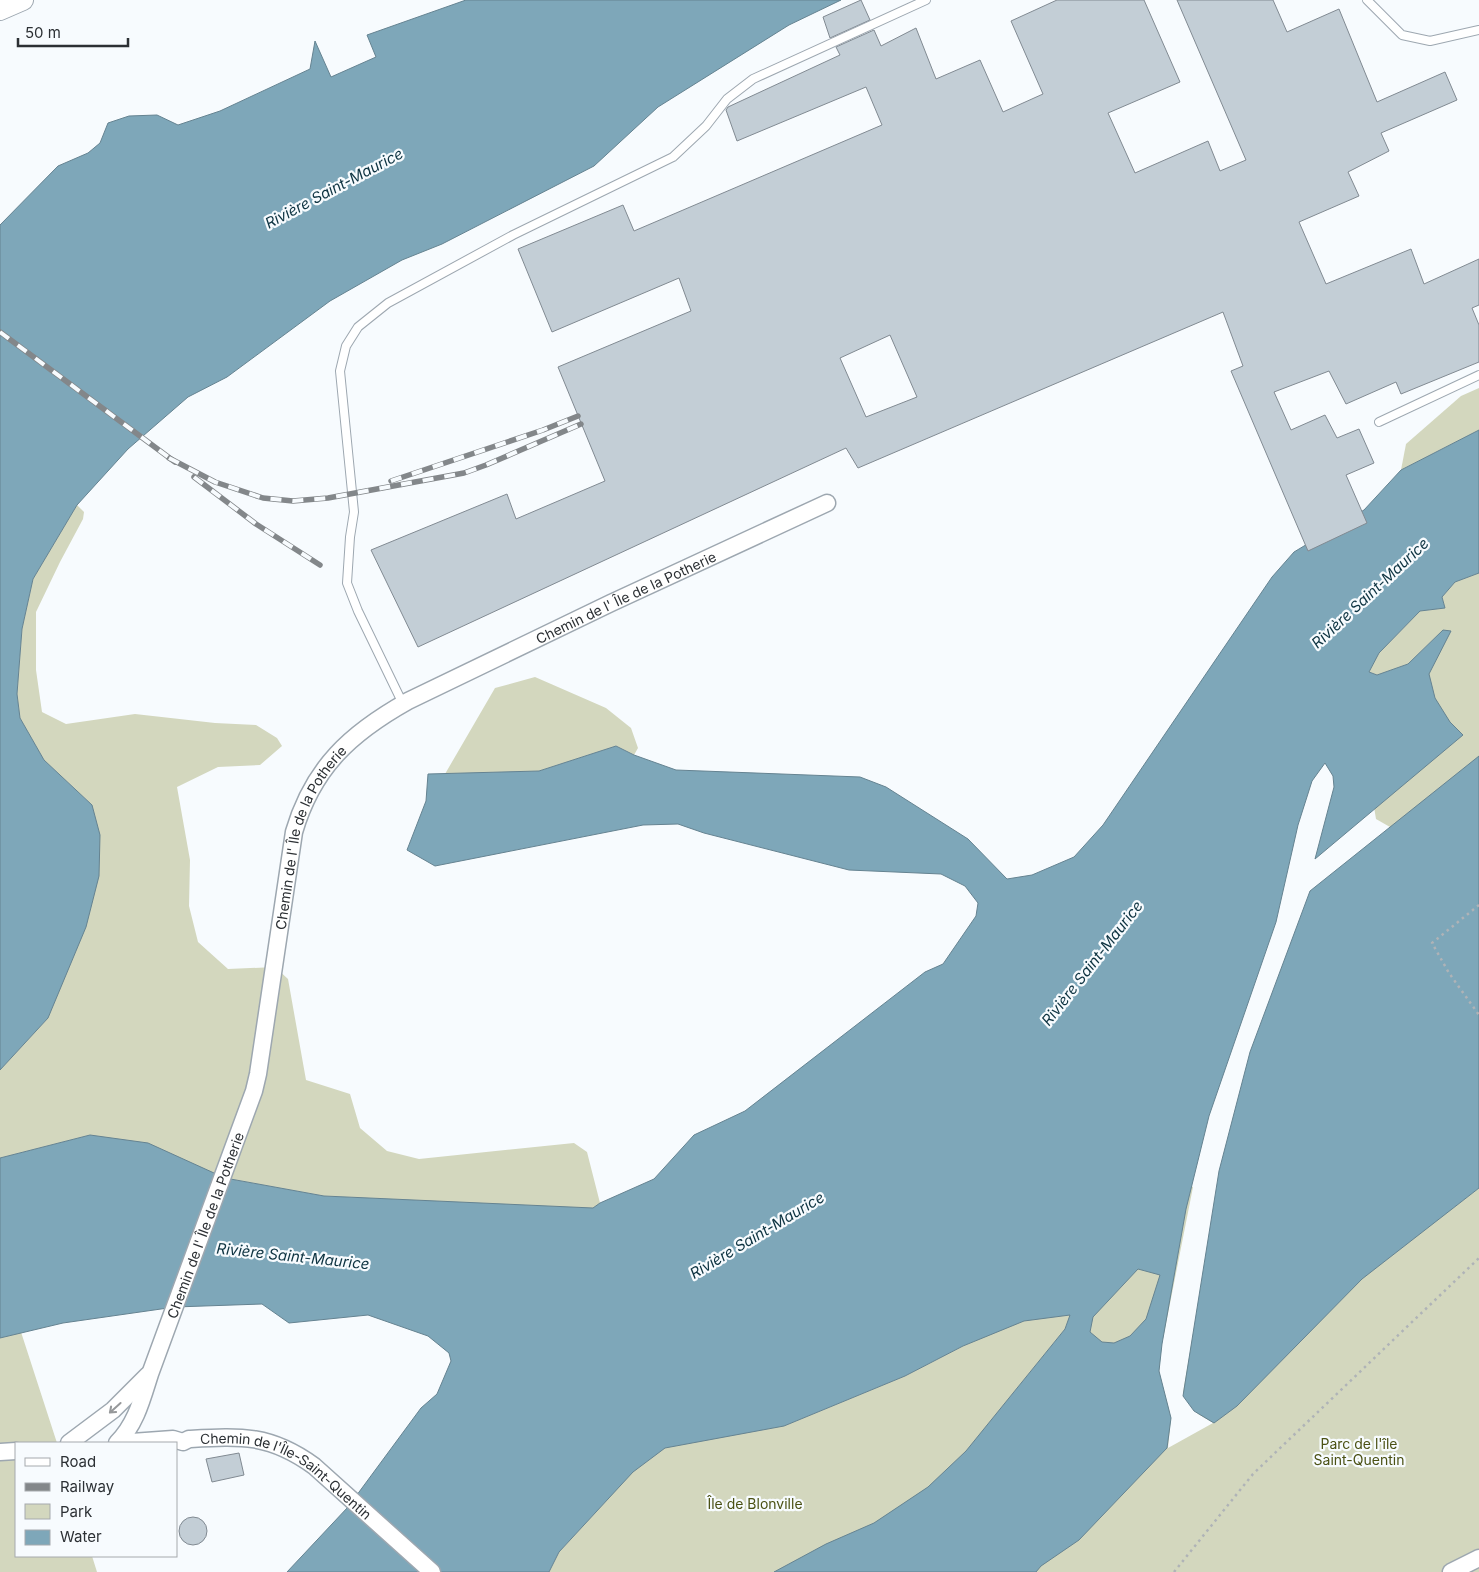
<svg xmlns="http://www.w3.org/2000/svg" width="1479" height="1572" viewBox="0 0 1479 1572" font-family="Inter,sans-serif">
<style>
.green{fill:#d3d7be;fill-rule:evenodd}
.water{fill:#7ea7b9;stroke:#658391;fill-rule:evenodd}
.building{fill:#c3ced6;stroke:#818a92;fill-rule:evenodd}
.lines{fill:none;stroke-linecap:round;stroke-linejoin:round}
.service-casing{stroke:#9da7b0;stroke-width:10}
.minor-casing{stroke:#9da7b0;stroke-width:19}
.tertiary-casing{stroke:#9da7b0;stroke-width:22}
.path{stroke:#afb3b7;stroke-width:2.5;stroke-dasharray:2.5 4;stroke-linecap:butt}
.service{stroke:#fff;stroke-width:8}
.minor{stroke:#fff;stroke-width:16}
.tertiary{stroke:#fff;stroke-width:20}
.rail-casing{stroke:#83878a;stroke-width:5.5}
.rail{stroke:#f7fbfe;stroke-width:4;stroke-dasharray:11;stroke-linecap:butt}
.oneway{stroke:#96989a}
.labels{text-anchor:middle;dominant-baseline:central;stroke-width:4.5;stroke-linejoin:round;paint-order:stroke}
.street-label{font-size:14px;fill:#2c3034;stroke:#f7fbfe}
.park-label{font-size:14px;fill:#4b5114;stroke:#f7fbfe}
.water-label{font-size:15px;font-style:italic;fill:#0d3341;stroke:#f7fbfe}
</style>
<rect width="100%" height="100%" fill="#f7fbfe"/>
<g class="green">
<path d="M 1479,388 L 1479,430 L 1401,470 L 1406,444 L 1461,396 Z"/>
<path d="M 77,505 L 84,512 L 83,519 L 60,562 L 36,612 L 36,670 L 42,712 L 66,724 L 135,714 L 215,723 L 256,725 L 277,738 L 282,746 L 260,765 L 218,767 L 177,787 L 190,860 L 189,906 L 198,942 L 228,969 L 275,967 L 288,979 L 306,1080 L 350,1094 L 360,1128 L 387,1151 L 419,1159 L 574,1143 L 587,1152 L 600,1203 L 593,1209 L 324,1196 L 225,1178 L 90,1135 L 0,1158 L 0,1070 L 48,1018 L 92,805 L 44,760 L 20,718 L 17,694 L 22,629 L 33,579 Z"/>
<path d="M 1479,573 L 1479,819 L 1418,843 L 1376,819 L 1369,777 L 1443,630 L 1408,664 L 1377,675 L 1369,672 L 1379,653 L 1420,611 L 1445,608 L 1442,597 L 1455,582 Z"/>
<path d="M 535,677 L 606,708 L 631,728 L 638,748 L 634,755 L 616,746 L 539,771 L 445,774 L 495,688 Z"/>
<path d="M 1182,1183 L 1193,1187 L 1162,1344 L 1159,1371 L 1171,1418 L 1168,1448 L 1213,1423 L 1198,1414 L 1183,1392 L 1216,1201 L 1453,1208 L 1479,1188 L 1479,1572 L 549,1572 L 559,1552 L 605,1502 L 618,1455 ZM 1070,1317 L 1074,1335 L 990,1423 L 1065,1329 ZM 986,1336 L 963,1346 L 905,1376 L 784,1426 L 968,1341 Z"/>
<path d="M 21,1332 L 57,1443 L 16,1443 L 16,1556 L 92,1556 L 97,1572 L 0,1572 L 0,1338 Z"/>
</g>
<g class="water">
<path d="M 466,0 L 841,0 L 789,25 L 658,107 L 594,166 L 442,244 L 402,260 L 330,301 L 227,377 L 188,397 L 128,449 L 77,505 L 33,579 L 22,629 L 17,694 L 20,718 L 44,760 L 92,805 L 100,835 L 99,876 L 86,927 L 48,1018 L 0,1070 L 0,225 L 58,166 L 88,153 L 100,143 L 108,123 L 129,116 L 157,115 L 178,125 L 220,111 L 310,69 L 315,41 L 331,77 L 376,57 L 367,35 Z"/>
<path d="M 1479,430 L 1479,573 L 1455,582 L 1442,597 L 1445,608 L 1420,611 L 1379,653 L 1369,672 L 1377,675 L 1408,664 L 1443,630 L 1451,631 L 1429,674 L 1435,698 L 1450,722 L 1463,735 L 1315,859 L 1334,787 L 1333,776 L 1325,763 L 1312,781 L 1298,825 L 1276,922 L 1209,1116 L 1186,1209 L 1162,1344 L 1159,1371 L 1171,1418 L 1167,1448 L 1079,1540 L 1041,1566 L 1036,1572 L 774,1572 L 826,1544 L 874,1523 L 928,1487 L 966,1451 L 1065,1329 L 1070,1315 L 1024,1321 L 963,1346 L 905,1376 L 784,1426 L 665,1448 L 633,1472 L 559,1552 L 549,1572 L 287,1572 L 348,1507 L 421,1408 L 437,1394 L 451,1361 L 449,1353 L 428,1336 L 368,1315 L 289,1323 L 262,1304 L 175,1307 L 63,1323 L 0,1338 L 0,1158 L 90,1135 L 148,1143 L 225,1178 L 324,1196 L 593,1208 L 600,1203 L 654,1179 L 694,1135 L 745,1111 L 925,972 L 943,964 L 976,916 L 978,903 L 965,886 L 941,874 L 849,870 L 704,833 L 678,824 L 643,825 L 435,866 L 407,850 L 426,801 L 428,774 L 539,771 L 616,746 L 634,755 L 676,770 L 860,777 L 886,787 L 968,839 L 1007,879 L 1032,875 L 1074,857 L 1103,825 L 1272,577 L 1294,552 L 1364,510 L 1401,470 ZM 1138,1269 L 1160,1275 L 1146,1319 L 1130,1336 L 1114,1343 L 1102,1342 L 1090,1332 L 1093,1317 Z"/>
<path d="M 1479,756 L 1479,1188 L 1362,1279 L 1237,1406 L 1214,1423 L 1194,1411 L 1183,1396 L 1219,1171 L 1250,1052 L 1310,891 Z"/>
</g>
<g class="building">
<path d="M 861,0 L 870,20 L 830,38 L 823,17 Z"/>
<path d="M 1057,0 L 1144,0 L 1180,82 L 1108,113 L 1135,173 L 1208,141 L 1220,171 L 1246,160 L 1177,0 L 1273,0 L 1287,32 L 1339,9 L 1377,102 L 1445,72 L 1457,100 L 1381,133 L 1389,151 L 1348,172 L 1359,196 L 1299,222 L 1326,284 L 1411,249 L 1424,284 L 1479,259 L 1479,305 L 1472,308 L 1479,325 L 1479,362 L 1401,394 L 1396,382 L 1346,404 L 1329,371 L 1274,392 L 1291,430 L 1325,415 L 1337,438 L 1359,429 L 1374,463 L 1346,475 L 1367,523 L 1308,551 L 1231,371 L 1243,366 L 1223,312 L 858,468 L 846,448 L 418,647 L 371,550 L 507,494 L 516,519 L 605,481 L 558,367 L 691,311 L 679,278 L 552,332 L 518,249 L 623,205 L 634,231 L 882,125 L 866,87 L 737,141 L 726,110 L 728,107 L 840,55 L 836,47 L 874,30 L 881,46 L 916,28 L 936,79 L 980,60 L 1003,112 L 1043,94 L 1011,21 ZM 890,335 L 917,397 L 866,417 L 840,358 Z"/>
<path d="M 239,1453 L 244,1475 L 212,1482 L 206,1459 Z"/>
<circle cx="193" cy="1531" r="14"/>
</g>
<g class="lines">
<g class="service-casing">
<g id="service">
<path d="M 1367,0 L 1402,35 L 1430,41 L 1479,30"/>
<path d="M 1379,422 L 1479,375"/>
<path d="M 403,704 L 358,611 L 347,583 L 350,537 L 354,512 L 340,371 L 346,346 L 358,327 L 388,303 L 513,235 L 673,157 L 706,126 L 727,99 L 753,79 L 926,0"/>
</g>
</g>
<g class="minor-casing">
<g id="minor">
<path d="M 69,1443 L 113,1410 L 148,1375"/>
<path id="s1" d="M 117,1443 C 136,1424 142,1399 150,1374 L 254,1091 L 258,1074 L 294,832 C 313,767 351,733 408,701 L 611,603 L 827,503"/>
<path id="s2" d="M 118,1443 L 173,1439 L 183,1442 L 189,1439 C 241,1436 270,1434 314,1466 L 432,1572"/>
<path d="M 0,1452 L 16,1451"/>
<path d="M 1451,1572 L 1479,1558"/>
</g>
</g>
<g class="tertiary-casing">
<path id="tertiary" d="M 0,10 L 23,0"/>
</g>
<g class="path">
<path d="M 1479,905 L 1432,943 L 1449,973 L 1479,1015"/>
<path d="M 1174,1572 L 1253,1474 L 1479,1258"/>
</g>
<use href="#service" class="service"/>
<use href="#minor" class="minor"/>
<use href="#tertiary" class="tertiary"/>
<g class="rail-casing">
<g id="rail">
<path d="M 0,332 L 175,462"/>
<path d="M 169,458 L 215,482 L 263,498 L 293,501 L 328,498 L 464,473 L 486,465 L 581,424"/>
<path d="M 194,477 L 256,524 L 320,565"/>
<path d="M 391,481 L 543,430 L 578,416"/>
</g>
</g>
<use href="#rail" class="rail"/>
</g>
<defs><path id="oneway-shaft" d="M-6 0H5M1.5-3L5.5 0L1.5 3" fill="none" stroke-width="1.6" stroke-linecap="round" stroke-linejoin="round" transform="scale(1.25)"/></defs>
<use class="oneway" href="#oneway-shaft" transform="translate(115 1408) rotate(138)"/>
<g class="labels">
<g class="street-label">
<text stroke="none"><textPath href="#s1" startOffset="1061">Chemin de l' Île de la Potherie</textPath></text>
<text stroke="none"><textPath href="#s1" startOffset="641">Chemin de l' Île de la Potherie</textPath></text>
<text stroke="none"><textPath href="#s1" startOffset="236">Chemin de l' Île de la Potherie</textPath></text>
<text stroke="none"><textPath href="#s2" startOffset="181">Chemin de l'Île-Saint-Quentin</textPath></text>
</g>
<g class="park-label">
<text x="1359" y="1443">Parc de l'île<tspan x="1359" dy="16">Saint-Quentin</tspan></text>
<text x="755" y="1503">Île de Blonville</text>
</g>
<g class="water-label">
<text transform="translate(334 188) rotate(-28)">Rivière Saint-Maurice</text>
<text transform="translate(1370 593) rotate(-43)">Rivière Saint-Maurice</text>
<text transform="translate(1092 963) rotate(-52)">Rivière Saint-Maurice</text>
<text transform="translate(757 1235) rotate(-31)">Rivière Saint-Maurice</text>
<text transform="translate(293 1256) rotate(6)">Rivière Saint-Maurice</text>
</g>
</g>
<rect x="15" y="1442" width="162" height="115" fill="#f7fbfe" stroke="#a6aaad"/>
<rect x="25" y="1458" width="25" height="8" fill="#ffffff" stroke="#a6aaad"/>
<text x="60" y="1467" font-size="15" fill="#2c3034">Road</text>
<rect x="25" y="1483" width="25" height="8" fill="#83878a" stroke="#a6aaad"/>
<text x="60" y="1492" font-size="15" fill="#2c3034">Railway</text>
<rect x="25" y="1504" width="25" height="15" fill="#d3d7be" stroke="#a6aaad"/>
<text x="60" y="1517" font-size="15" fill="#2c3034">Park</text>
<rect x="25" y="1530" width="25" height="15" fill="#7ea7b9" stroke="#a6aaad"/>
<text x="60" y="1542" font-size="15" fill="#2c3034">Water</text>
<path d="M18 38v8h110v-8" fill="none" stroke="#2c3034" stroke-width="2.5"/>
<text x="25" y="38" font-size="15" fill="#2c3034" stroke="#f7fbfe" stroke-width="4" paint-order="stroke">50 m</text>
</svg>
